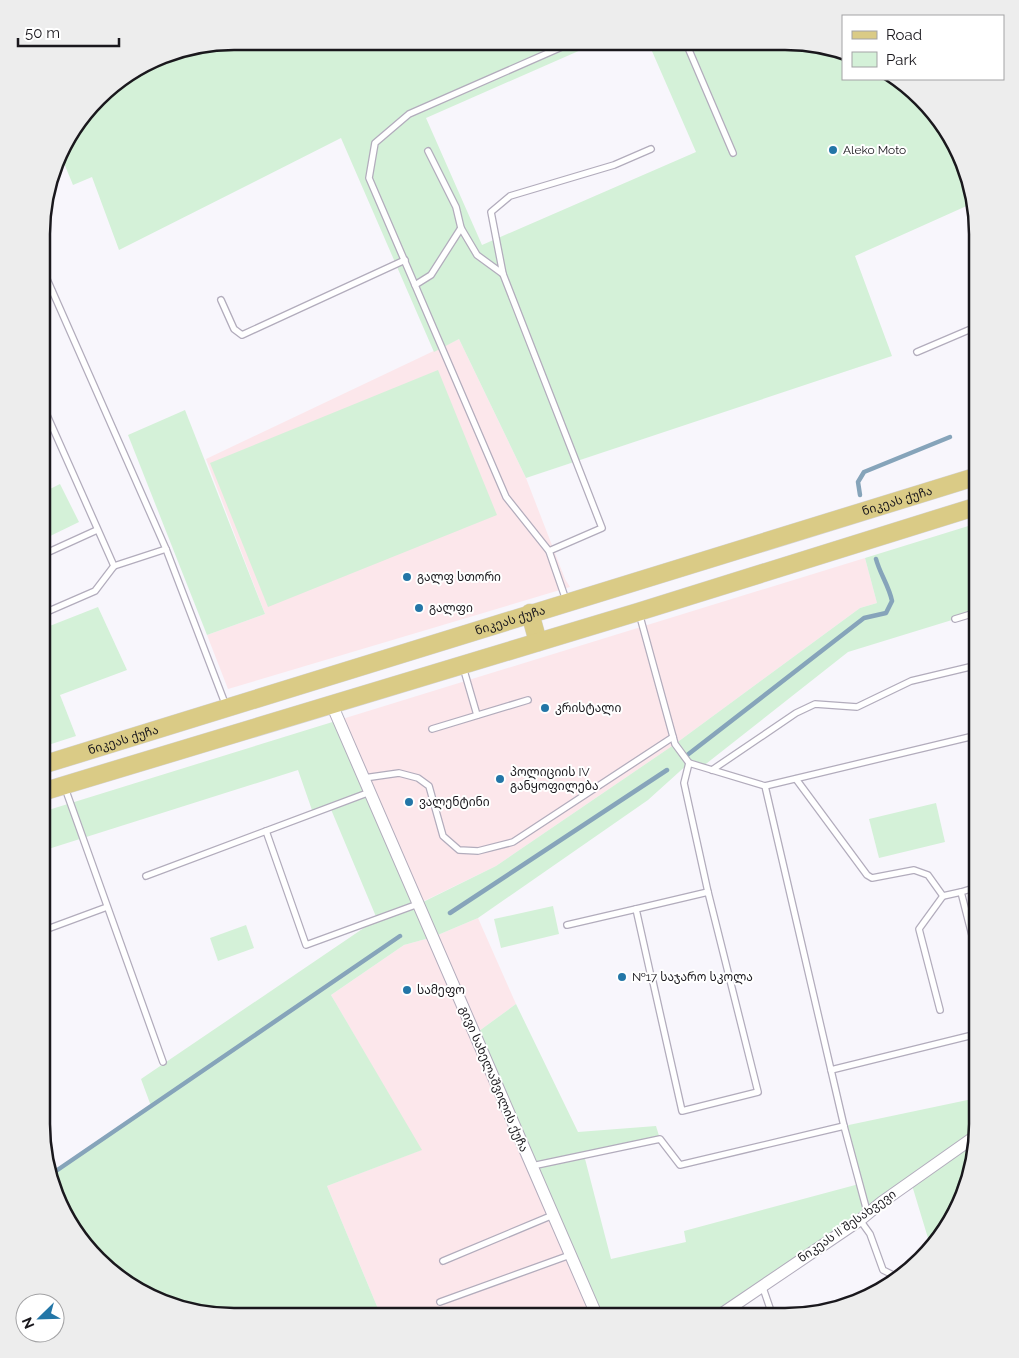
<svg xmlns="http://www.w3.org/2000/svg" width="1019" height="1358" viewBox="0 0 1019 1358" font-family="Raleway,'Noto Sans Georgian',sans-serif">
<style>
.commercial{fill:#fce7eb}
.green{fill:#d4f1d8}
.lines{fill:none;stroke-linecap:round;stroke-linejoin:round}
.stream{stroke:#86a4ba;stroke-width:4.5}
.lane-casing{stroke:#b2acbc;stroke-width:8}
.street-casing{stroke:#b2acbc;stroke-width:13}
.primary-casing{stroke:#d6d5d6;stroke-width:19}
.lane{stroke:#fff;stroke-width:5.5}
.street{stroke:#fff;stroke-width:11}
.primary{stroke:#dacb86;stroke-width:18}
.poi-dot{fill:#2376a7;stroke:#fff;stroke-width:2}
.labels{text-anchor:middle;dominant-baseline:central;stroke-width:4;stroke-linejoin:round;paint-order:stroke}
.poi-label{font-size:12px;fill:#1a181d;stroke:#fff;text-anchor:start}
.street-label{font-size:12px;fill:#1a181d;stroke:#fff}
.rim{fill:none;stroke:#1a181d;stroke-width:2.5}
</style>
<rect width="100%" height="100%" fill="#f8f6fc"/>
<g class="commercial">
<path d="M 459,339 L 526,478 L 565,579 L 570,587 L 228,689 L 207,635 L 265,614 L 206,459 Z"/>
<path d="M 865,558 L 877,603 L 860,608 L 675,744 L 496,866 L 418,904 L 339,720 Z"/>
<path d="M 478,918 L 516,1004 L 475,1034 L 597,1316 L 381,1316 L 327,1186 L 421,1150 L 331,995 L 404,945 L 433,937 Z"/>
</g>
<g class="green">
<path d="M 234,41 L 599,42 L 426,118 L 482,245 L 696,152 L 648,42 L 811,43 L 843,55 L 843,79 L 898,79 L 930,107 L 958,148 L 971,204 L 855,256 L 892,356 L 526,478 L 459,339 L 434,352 L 341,138 L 119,250 L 92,177 L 73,185 L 61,156 L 67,138 L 107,89 L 172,52 Z"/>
<path d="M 438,370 L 497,515 L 268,607 L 210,463 Z"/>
<path d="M 185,410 L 265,614 L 207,635 L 128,435 Z"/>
<path d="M 60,484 L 79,522 L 42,540 L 42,493 Z"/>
<path d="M 978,523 L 978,553 L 969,556 L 978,588 L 978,612 L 848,652 L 702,767 L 689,763 L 648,800 L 478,918 L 433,937 L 404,945 L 331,995 L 422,1150 L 327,1186 L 381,1316 L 209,1315 L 127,1284 L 89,1251 L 61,1210 L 53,1173 L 151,1106 L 141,1079 L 377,919 L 330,807 L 313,813 L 298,770 L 42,851 L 42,812 L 339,720 L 419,904 L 496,866 L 675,744 L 860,608 L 877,603 L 865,558 Z"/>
<path d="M 98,607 L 127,670 L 60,695 L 76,736 L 42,747 L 42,629 Z"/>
<path d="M 936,803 L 945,842 L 879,858 L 869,819 Z"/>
<path d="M 553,906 L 559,934 L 501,948 L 494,919 Z"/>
<path d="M 246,925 L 254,948 L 218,961 L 210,938 Z"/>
<path d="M 516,1004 L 578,1132 L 656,1126 L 660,1139 L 584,1155 L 611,1259 L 686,1242 L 684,1231 L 859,1184 L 844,1126 L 977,1098 C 977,1155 969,1204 931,1248 L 911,1182 L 742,1299 L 748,1317 L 597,1316 L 475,1034 Z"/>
</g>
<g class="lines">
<g class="stream">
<path d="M 860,495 L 858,482 L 864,472 L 950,437"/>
<path d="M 686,756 L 864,618 L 886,613 L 892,601 C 889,586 880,574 876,559"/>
<path d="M 450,913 L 667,770"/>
<path d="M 53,1173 L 400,936"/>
</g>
<g class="lane-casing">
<g id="lane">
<path d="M 686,43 L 733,153"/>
<path d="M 428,151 L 456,207 L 461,228 L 477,255 L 503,274 L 602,528 L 549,551"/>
<path d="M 43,270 L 166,549 L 226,706"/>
<path d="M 503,274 L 491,212 L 510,196 L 614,165 L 651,149"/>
<path d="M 415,285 L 431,275 L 461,228"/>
<path d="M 43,296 L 52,291"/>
<path d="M 221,300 L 234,329 L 242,335 L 405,260"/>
<path d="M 917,352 L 978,326"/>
<path d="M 43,406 L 114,566 L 166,549"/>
<path d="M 43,431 L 52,428"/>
<path d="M 42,555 L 97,530"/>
<path d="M 566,600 L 549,551 L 506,497 L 369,178 L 375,143 L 409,114 L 573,42"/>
<path d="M 639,613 L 675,744 L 689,763 L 765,786 L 844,1126 L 868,1215"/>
<path d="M 42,614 L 95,591 L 114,566"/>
<path d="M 955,619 L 978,612"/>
<path d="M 463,667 L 477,715"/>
<path d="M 432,729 L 528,700"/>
<path d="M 689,763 L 684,783 L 708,892"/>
<path d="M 712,770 L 796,713 L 815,704 L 857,707 L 911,681 L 978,665"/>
<path d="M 364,778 L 399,773 L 418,778 L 429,786 L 443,836 L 459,850 L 478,851 L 513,842 L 673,737"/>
<path d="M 796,779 L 867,875 L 872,878 L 914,870 L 928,875 L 943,896 L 961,892"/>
<path d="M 765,786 L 978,735"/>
<path d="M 65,788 L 163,1062"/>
<path d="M 266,831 L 306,945 L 418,904"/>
<path d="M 146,876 L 370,792"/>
<path d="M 567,925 L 636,909"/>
<path d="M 42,931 L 107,907"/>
<path d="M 977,955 L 961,892 L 977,887"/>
<path d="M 650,972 L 636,909 L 708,892 L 758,1092 L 682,1111 L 653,982"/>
<path d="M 940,1010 L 919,929 L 943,896"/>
<path d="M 831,1070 L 977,1034"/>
<path d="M 532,1166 L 660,1139 L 680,1165 L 844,1126"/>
<path d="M 860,1220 L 870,1234 L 883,1270 L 899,1278"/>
<path d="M 443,1261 L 553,1215"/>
<path d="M 762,1285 L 773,1317"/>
<path d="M 440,1302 L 570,1255"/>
</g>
</g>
<g class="street-casing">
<g id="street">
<path d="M 332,705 L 597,1316"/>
<path d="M 717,1317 L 860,1220 L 882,1202 L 977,1135"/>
</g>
</g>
<g class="primary-casing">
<g id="primary">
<path d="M 530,613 L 538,642"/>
<path id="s1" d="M 42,765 L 978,476"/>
<path d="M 42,792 L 638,612 L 978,506"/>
</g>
</g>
<use href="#lane" class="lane"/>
<use href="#street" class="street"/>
<use href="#primary" class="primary"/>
</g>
<g class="poi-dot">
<circle cx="833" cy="150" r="5"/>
<circle cx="407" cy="577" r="5"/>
<circle cx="419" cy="608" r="5"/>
<circle cx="545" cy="708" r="5"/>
<circle cx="500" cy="779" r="5"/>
<circle cx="409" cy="802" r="5"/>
<circle cx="622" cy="977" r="5"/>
<circle cx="407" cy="990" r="5"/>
</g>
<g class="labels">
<g class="poi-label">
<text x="843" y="150">Aleko Moto</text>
<text x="417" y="577">გალფ სთორი</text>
<text x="429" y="608">გალფი</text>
<text x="555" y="708">კრისტალი</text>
<text x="510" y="772">პოლიციის IV<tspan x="510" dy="14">განყოფილება</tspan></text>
<text x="419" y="802">ვალენტინი</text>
<text x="632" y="977">№17 საჯარო სკოლა</text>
<text x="417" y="990">სამეფო</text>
</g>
<g class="street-label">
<text stroke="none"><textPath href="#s1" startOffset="895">ნიკეას ქუჩა</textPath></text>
<text stroke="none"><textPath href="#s1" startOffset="490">ნიკეას ქუჩა</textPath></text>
<text stroke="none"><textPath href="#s1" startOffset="85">ნიკეას ქუჩა</textPath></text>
<text transform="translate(494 1079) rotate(67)">გივი სახელაშვილის ქუჩა</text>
<text transform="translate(847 1226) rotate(-35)">ნიკეას II შესახვევი</text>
</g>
</g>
<path d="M0 0H1019V1358H0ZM234 50H785A184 184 0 0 1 969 234V1124A184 184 0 0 1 785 1308H234A184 184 0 0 1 50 1124V234A184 184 0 0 1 234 50Z" fill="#ededed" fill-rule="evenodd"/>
<path class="rim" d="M234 50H785A184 184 0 0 1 969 234V1124A184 184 0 0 1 785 1308H234A184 184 0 0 1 50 1124V234A184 184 0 0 1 234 50Z"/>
<rect x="842" y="15" width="162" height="65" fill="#ffffff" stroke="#a3a3a5"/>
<rect x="852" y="31" width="25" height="8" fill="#dacb86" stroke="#a3a3a5"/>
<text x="886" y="40" font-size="15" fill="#1a181d">Road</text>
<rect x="852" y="52" width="25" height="15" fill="#d4f1d8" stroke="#a3a3a5"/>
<text x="886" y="65" font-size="15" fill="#1a181d">Park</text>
<g transform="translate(40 1318) rotate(247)"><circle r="24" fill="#ffffff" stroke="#a3a3a5"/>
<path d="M0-4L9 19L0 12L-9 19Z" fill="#2376a7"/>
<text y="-8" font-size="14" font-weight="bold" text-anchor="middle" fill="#1a181d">N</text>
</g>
<path d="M18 38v8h101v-8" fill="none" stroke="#1a181d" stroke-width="2.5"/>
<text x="25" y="38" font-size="15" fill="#1a181d" stroke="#ffffff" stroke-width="4" paint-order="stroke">50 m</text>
</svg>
